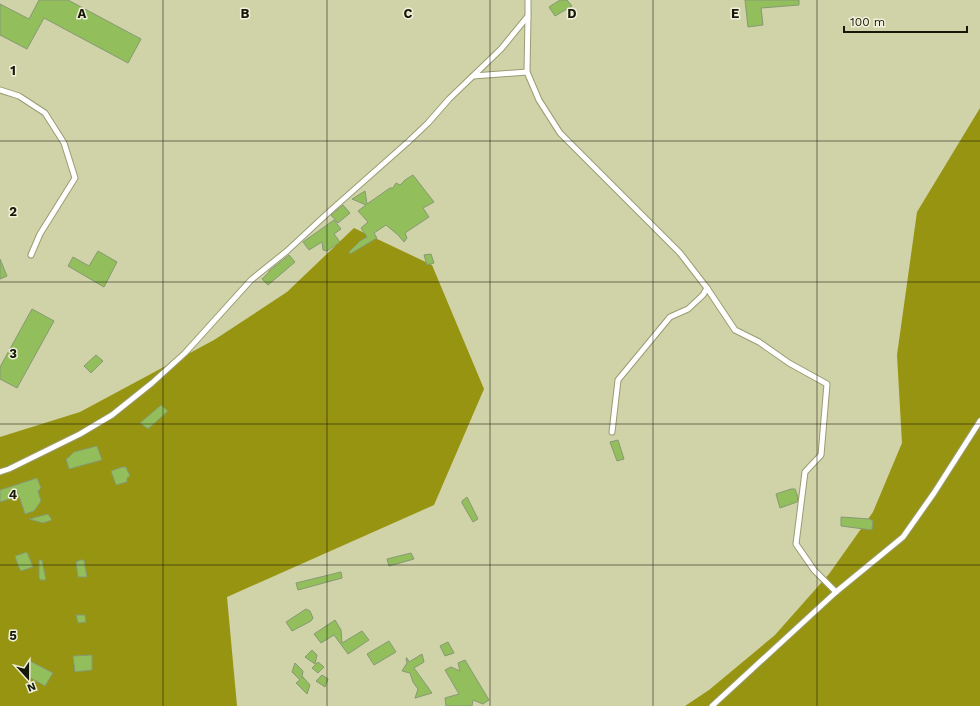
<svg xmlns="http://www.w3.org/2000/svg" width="980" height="706" viewBox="0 0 980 706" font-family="'Work Sans',sans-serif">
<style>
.forest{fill:#969410}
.building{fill:#92be5b;stroke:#879975}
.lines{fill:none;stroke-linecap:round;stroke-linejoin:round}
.service-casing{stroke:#9b9c73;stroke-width:7}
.service{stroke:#fff;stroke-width:5}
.grid{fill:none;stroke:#181809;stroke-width:1;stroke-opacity:0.55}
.grid-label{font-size:13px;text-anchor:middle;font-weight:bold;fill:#181809;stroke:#f0f1db;stroke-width:3;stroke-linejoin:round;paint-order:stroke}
</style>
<rect width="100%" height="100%" fill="#d0d2a7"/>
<g class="forest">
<path d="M 980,108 L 980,706 L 685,706 L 709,690 L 775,635 L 829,574 L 873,512 L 902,443 L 897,355 L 917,212 Z"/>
<path d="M 354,228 L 432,265 L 484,389 L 434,505 L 227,597 L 237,706 L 0,706 L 0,437 L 80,412 L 214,340 L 287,292 Z"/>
</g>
<g class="building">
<path d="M 39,0 L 68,0 L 141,39 L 128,63 L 44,18 L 27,49 L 0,35 L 0,4 L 29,19 Z"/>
<path d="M 560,0 L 567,0 L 572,6 L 555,16 L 549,7 Z"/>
<path d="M 745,0 L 799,0 L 799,5 L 761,8 L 763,25 L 748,27 Z"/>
<path d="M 413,175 L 434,202 L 423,208 L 429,217 L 405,233 L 407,238 L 404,242 L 398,235 L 386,225 L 374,233 L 377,238 L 350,254 L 349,252 L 360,241 L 367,237 L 361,228 L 368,222 L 358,211 L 366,205 L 352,199 L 365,191 L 367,204 L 390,188 L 393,188 L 396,183 L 400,185 L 405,180 Z"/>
<path d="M 343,205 L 350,213 L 338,223 L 331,215 Z"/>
<path d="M 334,220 L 341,229 L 334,234 L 340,242 L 327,251 L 323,250 L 322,242 L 309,250 L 303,242 Z"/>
<path d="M 98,251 L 117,262 L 104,287 L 68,266 L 73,257 L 89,266 Z"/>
<path d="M 431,254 L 434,263 L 427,265 L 424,255 Z"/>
<path d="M 289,255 L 295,262 L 268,285 L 262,279 L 269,272 L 269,271 Z"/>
<path d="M 0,259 L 7,276 L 0,279 Z"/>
<path d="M 32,309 L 54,321 L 17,388 L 0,379 L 0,367 Z"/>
<path d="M 96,355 L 103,361 L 91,373 L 84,366 Z"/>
<path d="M 161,405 L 168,411 L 148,429 L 140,423 Z"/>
<path d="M 618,440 L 624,459 L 617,461 L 610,442 Z"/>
<path d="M 97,446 L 102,460 L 69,469 L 66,459 L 69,457 L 74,452 Z"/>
<path d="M 122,467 L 126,467 L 130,476 L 127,478 L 127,482 L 116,485 L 111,471 Z"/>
<path d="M 37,478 L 41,488 L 38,491 L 41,501 L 34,511 L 25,514 L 19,496 L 0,502 L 0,490 Z"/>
<path d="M 791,489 L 795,489 L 798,497 L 797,502 L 780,508 L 776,494 Z"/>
<path d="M 467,497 L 478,519 L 473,522 L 462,503 L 462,501 Z"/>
<path d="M 48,514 L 52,520 L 43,523 L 29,519 Z"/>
<path d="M 841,517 L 870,519 L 873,521 L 872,530 L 841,526 Z"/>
<path d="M 27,552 L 33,567 L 21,571 L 19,568 L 15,556 Z"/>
<path d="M 411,553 L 414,559 L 389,566 L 387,559 Z"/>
<path d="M 39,560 L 42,560 L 46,580 L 40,580 L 39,577 Z"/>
<path d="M 80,560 L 84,560 L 87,577 L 78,577 L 76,562 Z"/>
<path d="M 341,572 L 342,578 L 298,590 L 296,583 Z"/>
<path d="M 306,609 L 310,611 L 313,618 L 311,621 L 292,631 L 286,622 Z"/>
<path d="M 76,615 L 85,615 L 86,622 L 78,623 Z"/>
<path d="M 335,620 L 341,630 L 342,643 L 362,631 L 369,640 L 348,654 L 334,635 L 321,643 L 314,634 Z"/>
<path d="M 389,641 L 396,652 L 374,665 L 367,654 Z"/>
<path d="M 448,642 L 454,653 L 445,656 L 440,646 Z"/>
<path d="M 312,650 L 317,655 L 315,664 L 305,657 Z"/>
<path d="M 422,654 L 424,662 L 414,668 L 432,693 L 415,698 L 418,689 L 413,682 L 410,673 L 402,671 L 407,663 L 406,658 L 407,658 L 409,662 Z"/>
<path d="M 92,655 L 92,670 L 75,672 L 73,656 Z"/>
<path d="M 28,660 L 53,673 L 45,686 L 20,672 Z"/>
<path d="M 465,660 L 489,700 L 483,704 L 473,700 L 472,706 L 446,706 L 445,698 L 459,694 L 445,670 L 451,667 L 460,671 L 458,663 Z"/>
<path d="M 318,662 L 324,667 L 318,673 L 312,668 Z"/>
<path d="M 295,663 L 303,671 L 302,678 L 303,677 L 310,685 L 307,694 L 296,683 L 300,680 L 292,672 Z"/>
<path d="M 322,675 L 328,679 L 325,687 L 316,681 Z"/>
</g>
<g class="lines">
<g class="service-casing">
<g id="service">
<path d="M 528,16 L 527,72 L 539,100 L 560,133 L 680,253 L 707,288 L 735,330 L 759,342 L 789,363 L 827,384 L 821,455 L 805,472 L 796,544 L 814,570 L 836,592"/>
<path d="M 473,76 L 527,72"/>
<path d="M 0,90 L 19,96 L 45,113 L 64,143 L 75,178 L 40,234 L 31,255"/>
<path d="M 612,432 L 618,380 L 670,317 L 688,309 L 703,295 L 707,288"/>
<path d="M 0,472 L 9,469 L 80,434 L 112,415 L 152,383 L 185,353 L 251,280 L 287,251 L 330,211 L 408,142 L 428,123 L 449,99 L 501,49 L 528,16 L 528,0"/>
<path d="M 712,706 L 836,592 L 903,537 L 934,493 L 980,421"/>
</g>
</g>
<use href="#service" class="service"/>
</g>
<path class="grid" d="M 163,0 L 163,706M 327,0 L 327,706M 490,0 L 490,706M 653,0 L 653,706M 817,0 L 817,706M 0,141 L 980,141M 0,282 L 980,282M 0,424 L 980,424M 0,565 L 980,565"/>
<g class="grid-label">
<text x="82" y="18">A</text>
<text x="245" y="18">B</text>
<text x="408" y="18">C</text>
<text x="572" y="18">D</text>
<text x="735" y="18">E</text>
<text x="13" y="75">1</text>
<text x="13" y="216">2</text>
<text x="13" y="358">3</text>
<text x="13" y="499">4</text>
<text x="13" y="640">5</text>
</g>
<g transform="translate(28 678) rotate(159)" stroke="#f0f1db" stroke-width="3" paint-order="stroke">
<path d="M0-3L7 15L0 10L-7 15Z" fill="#181809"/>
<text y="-6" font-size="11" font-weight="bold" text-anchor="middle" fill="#181809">N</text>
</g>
<path d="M844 26v6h123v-6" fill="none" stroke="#181809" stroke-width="2"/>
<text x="850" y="26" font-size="12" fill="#181809" stroke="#f0f1db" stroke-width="3" paint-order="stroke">100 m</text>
</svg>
